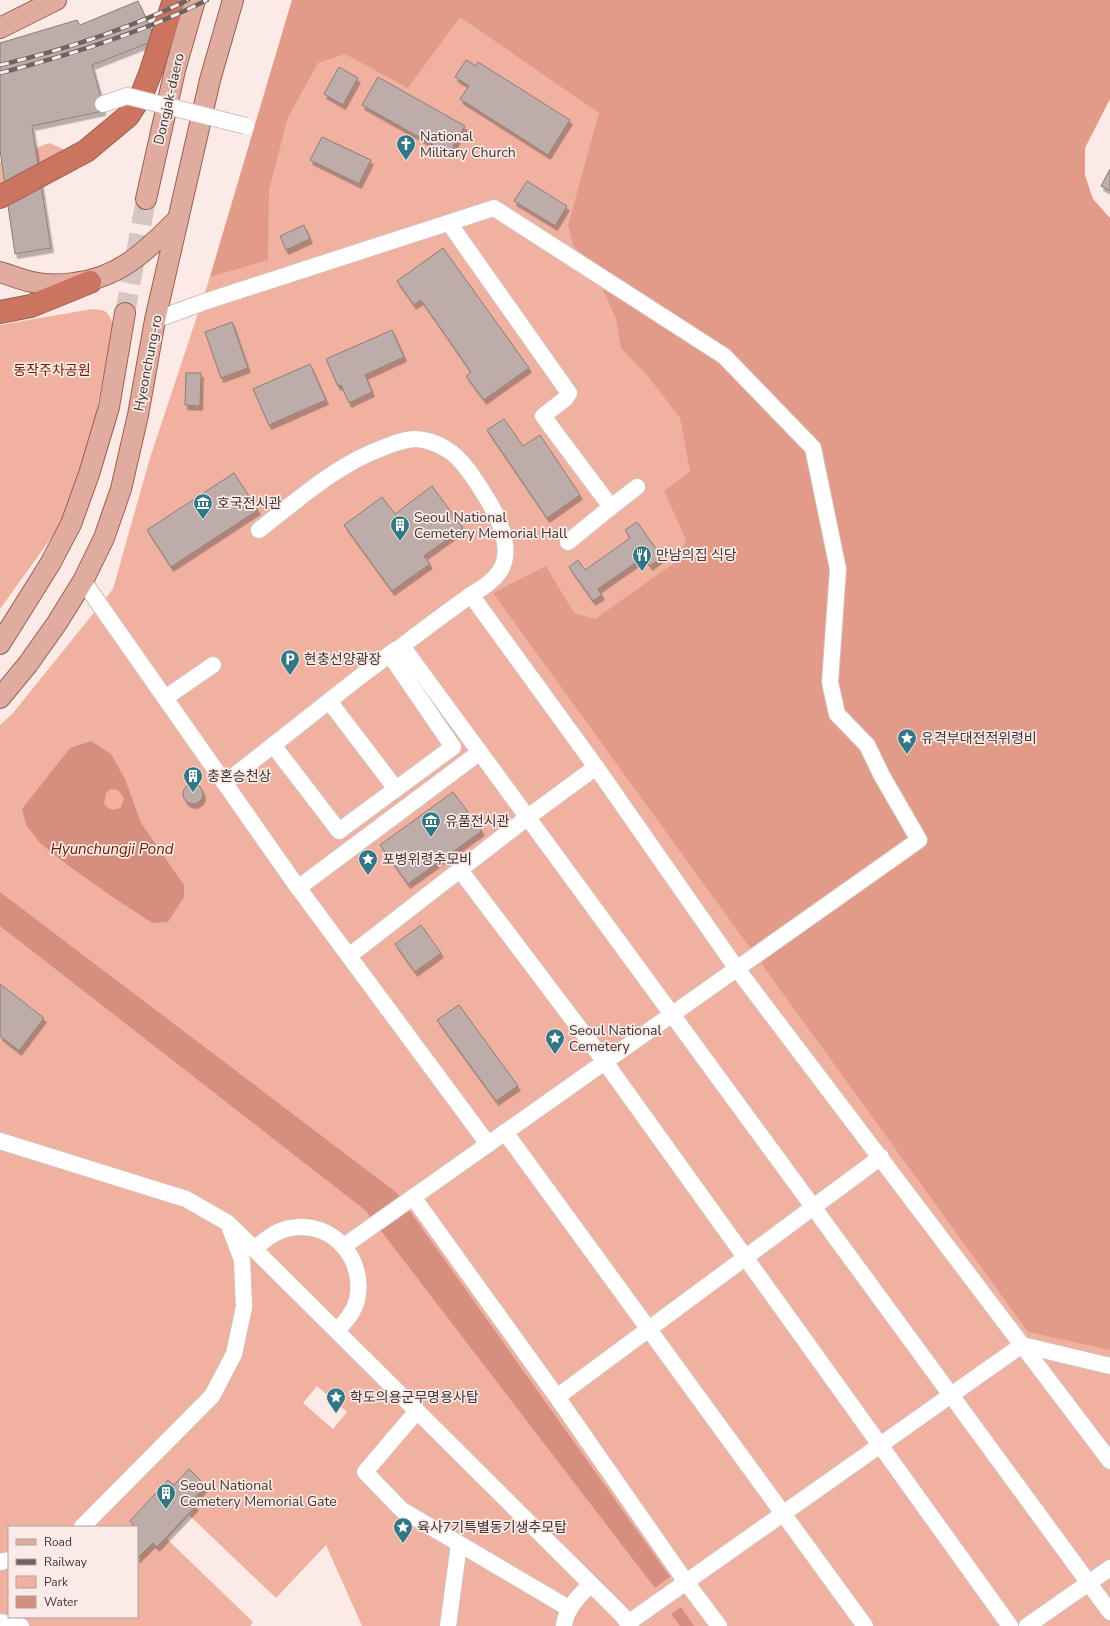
<svg xmlns="http://www.w3.org/2000/svg" width="1110" height="1626" viewBox="0 0 1110 1626" font-family="'Nunito Sans','Noto Sans KR',sans-serif">
<style>
.green{fill:#f1b1a1;fill-rule:evenodd}
.forest{fill:#e29b89}
.water{fill:#d68f7e;fill-rule:evenodd}
.building{fill:#bdaca8;stroke:#8c7d79;filter:url(#shadow)}
.lines{fill:none;stroke-linecap:round;stroke-linejoin:round}
.major-tunnel{stroke:#d5c6c2;stroke-width:20;stroke-dasharray:20 10;stroke-linecap:butt}
.minor-casing{stroke:#d1c1bd;stroke-width:18}
.major-casing{stroke:#9a5f52;stroke-width:22}
.highway-casing{stroke:#9a5f52;stroke-width:24}
.minor{stroke:#fff;stroke-width:16}
.major{stroke:#e0aca0;stroke-width:20}
.highway{stroke:#cb7561;stroke-width:22}
.rail-casing{stroke:#6d6361;stroke-width:4.5}
.rail{stroke:#fbeae5;stroke-width:3;stroke-dasharray:9;stroke-linecap:butt}
.minor-bridge-casing{stroke:#d1c1bd;stroke-width:18;stroke-linecap:butt}
.minor-bridge{stroke:#fff;stroke-width:16}
.labels{text-anchor:middle;dominant-baseline:central;stroke-width:3.5;stroke-linejoin:round;paint-order:stroke}
.street-label{font-size:14px;fill:#3e3736;stroke:#fbeae5}
.poi-label{font-size:14px;fill:#3e3736;stroke:#fbeae5;text-anchor:start}
.park-label{font-size:14px;fill:#6c1905;stroke:#fbeae5}
.water-label{font-size:15px;font-style:italic;fill:#6d1905;stroke:#fbeae5}
</style>
<defs>
<filter id="shadow"><feDropShadow dx="2.5" dy="4.5" stdDeviation="0" flood-color="#0004"/></filter>
</defs>
<rect width="100%" height="100%" fill="#fbeae5"/>
<g class="green">
<path d="M 292,0 L 758,0 L 1110,523 L 1110,1626 L 362,1626 L 326,1545 L 276,1598 L 189,1515 L 167,1539 L 253,1622 L 250,1626 L 0,1626 L 0,725 L 13,713 L 113,589 L 150,458 L 210,277 ZM 317,1386 L 347,1412 L 333,1429 L 303,1403 ZM 9,1527 L 137,1527 L 137,1617 L 9,1617 Z"/>
<path d="M 49,143 L 72,153 L 0,189 L 0,162 Z"/>
<path d="M 92,309 C 106,310 108,311 113,324 L 92,435 L 64,520 L 0,609 L 0,325 Z"/>
</g>
<path class="forest" d="M 292,0 L 1110,0 L 1110,99 L 1085,148 L 1085,175 L 1093,199 L 1110,218 L 1110,1350 L 1028,1332 L 493,593 L 546,566 L 574,613 L 595,619 L 677,561 L 686,540 L 664,491 L 690,472 L 680,418 L 647,375 L 621,348 L 616,319 L 593,268 L 573,245 L 568,225 L 599,113 L 460,17 L 408,88 L 345,54 L 318,63 L 288,117 L 269,190 L 268,260 L 210,277 Z"/>
<g class="water">
<path d="M 91,741 L 111,754 L 125,779 L 141,823 L 184,885 L 184,897 L 168,922 L 152,923 L 111,896 L 69,866 L 40,843 L 26,825 L 22,809 L 70,748 ZM 111,789 L 118,790 L 124,798 L 121,807 C 114,812 108,810 104,803 L 106,793 Z"/>
<path d="M 0,892 L 397,1193 L 670,1577 L 655,1588 L 365,1210 L 0,926 Z"/>
<path d="M 681,1607 L 694,1626 L 680,1626 L 671,1614 Z"/>
</g>
<g class="building">
<path d="M 138,1 L 156,40 L 92,65 L 103,104 L 103,111 L 32,126 L 51,248 L 15,254 L 0,150 L 0,43 L 77,20 L 80,25 Z"/>
<path d="M 466,60 L 476,66 L 478,62 L 570,120 L 548,155 L 460,99 L 469,86 L 455,77 Z"/>
<path d="M 339,67 L 358,78 L 343,105 L 324,94 Z"/>
<path d="M 378,77 L 465,126 L 449,154 L 362,105 Z"/>
<path d="M 322,137 L 371,160 L 359,184 L 310,160 Z"/>
<path d="M 1110,169 L 1110,191 L 1101,186 Z"/>
<path d="M 527,181 L 567,206 L 555,226 L 514,201 Z"/>
<path d="M 304,225 L 310,239 L 286,250 L 280,236 Z"/>
<path d="M 443,248 L 529,368 L 484,400 L 466,376 L 471,372 L 421,300 L 414,305 L 397,281 Z"/>
<path d="M 232,322 L 248,368 L 221,378 L 205,332 Z"/>
<path d="M 392,330 L 404,357 L 365,375 L 372,392 L 349,403 L 341,385 L 338,386 L 326,359 Z"/>
<path d="M 310,364 L 326,400 L 269,425 L 253,389 Z"/>
<path d="M 186,373 L 201,373 L 200,406 L 185,405 Z"/>
<path d="M 504,419 L 523,446 L 540,435 L 580,495 L 547,518 L 487,430 Z"/>
<path d="M 234,473 L 258,510 L 171,567 L 147,530 Z"/>
<path d="M 432,486 L 463,528 L 424,556 L 430,564 L 392,591 L 344,525 L 382,497 L 395,514 Z"/>
<path d="M 637,522 L 662,557 L 650,566 L 644,557 L 598,589 L 602,595 L 593,601 L 569,567 L 578,560 L 585,570 L 630,538 L 625,530 Z"/>
<circle cx="193" cy="794" r="10"/>
<path d="M 453,792 L 482,831 L 408,884 L 380,845 Z"/>
<path d="M 421,925 L 441,953 L 415,972 L 395,944 Z"/>
<path d="M 0,984 L 44,1018 L 19,1051 L 0,1036 Z"/>
<path d="M 459,1005 L 518,1086 L 496,1101 L 437,1020 Z"/>
<path d="M 189,1469 L 206,1486 L 191,1502 L 196,1506 L 157,1547 L 153,1543 L 137,1559 L 137,1527 L 135,1527 L 130,1521 L 168,1480 L 174,1485 Z"/>
</g>
<g class="lines">
<path class="major-tunnel" d="M 125,313 L 146,199"/>
<g class="minor-casing">
<g id="minor">
<path d="M 449,223 L 569,393 L 565,399 L 543,416 L 611,507 L 568,542"/>
<path d="M 155,320 L 204,302 L 494,208 L 724,356 L 813,448 L 838,569 L 830,682 L 837,714 L 867,745 L 882,776 L 919,840 L 344,1246"/>
<path d="M 611,507 L 637,487"/>
<path d="M 259,530 C 299,499 337,464 385,447 C 394,443 404,440 414,439 C 424,439 437,443 446,449 C 463,458 479,486 489,502 C 500,521 513,550 500,571 C 492,583 480,589 468,597 C 446,613 424,629 402,646 L 1110,1612"/>
<path d="M 83,581 L 294,882 L 488,1144"/>
<path d="M 471,595 L 596,767 L 737,969 L 1110,1461"/>
<path d="M 165,698 L 213,665"/>
<path d="M 329,701 L 396,789"/>
<path d="M 273,745 L 339,831 L 453,747 L 390,655"/>
<path d="M 225,783 L 362,675 L 397,649"/>
<path d="M 460,870 L 605,1062 L 1010,1626"/>
<path d="M 298,888 L 480,752"/>
<path d="M 349,956 L 528,817 L 596,767"/>
<path d="M 505,1132 L 865,1626"/>
<path d="M 0,1141 L 186,1199 L 228,1223 L 242,1260 L 244,1307 L 234,1354 L 212,1396 L 82,1527"/>
<path d="M 413,1197 L 557,1397 L 686,1582 L 719,1626"/>
<path d="M 232,1227 L 622,1615 L 630,1626"/>
<path d="M 254,1249 C 265,1240 276,1230 291,1228 C 333,1220 366,1260 357,1300 C 354,1312 345,1322 337,1331"/>
<path d="M 557,1397 L 881,1157"/>
<path d="M 417,1411 L 365,1472 L 402,1510 L 570,1609"/>
<path d="M 0,1562 L 9,1560"/>
<path d="M 0,1622 L 21,1626"/>
<path d="M 628,1623 L 1022,1345 L 1110,1366"/>
<path d="M 448,1626 L 459,1544"/>
<path d="M 564,1626 C 566,1608 578,1597 590,1585"/>
<path d="M 1027,1626 L 1110,1568"/>
</g>
</g>
<g class="major-casing">
<g id="major">
<path d="M 0,28 L 56,0"/>
<path d="M 146,199 L 175,70 L 195,0"/>
<path d="M 0,272 C 10,275 21,280 32,282 C 46,285 61,285 74,283 C 120,278 147,250 178,219"/>
<path d="M 0,644 L 50,564 L 71,524 L 89,474 L 109,407 L 125,313"/>
<path d="M 0,698 L 28,664 L 57,623 L 83,581 L 104,538 L 121,489 L 138,415 L 155,320 L 210,80 L 233,0"/>
</g>
</g>
<g class="highway-casing">
<g id="highway">
<path d="M 0,197 L 86,151 L 128,116 L 142,94 L 150,74 L 174,0"/>
<path d="M 0,312 L 31,306 L 90,282"/>
</g>
</g>
<use href="#minor" class="minor"/>
<use href="#major" class="major"/>
<use href="#highway" class="highway"/>
<g class="rail-casing">
<g id="rail">
<path d="M 0,65 C 64,50 128,29 188,0"/>
<path d="M 0,73 C 70,55 142,33 207,0"/>
</g>
</g>
<use href="#rail" class="rail"/>
<g class="minor-bridge-casing">
<path id="minor-bridge" d="M 103,104 L 127,96 L 246,126"/>
</g>
<use href="#minor-bridge" class="minor-bridge"/>
</g>
<defs>
<g id="church-pin" transform="scale(1)"><path d="M0 17L-7.5 6A9.5 9.5 0 1 1 7.5 6Z" fill="#327786" stroke="#fbeae5"/><path d="M-1.2-6h2.4v3.5h3.3v2.4h-3.3V6h-2.4V-.1h-3.3v-2.4h3.3Z" fill="#fff"/></g>
<g id="museum-pin" transform="scale(1)"><path d="M0 17L-7.5 6A9.5 9.5 0 1 1 7.5 6Z" fill="#327786" stroke="#fbeae5"/><path d="M0-6L6-3V-2H-6V-3ZM-5-1h2V3h-2ZM-1-1h2V3h-2ZM3-1h2V3H3ZM-6 4H6V6H-6Z" fill="#fff"/></g>
<g id="building-pin" transform="scale(1)"><path d="M0 17L-7.5 6A9.5 9.5 0 1 1 7.5 6Z" fill="#327786" stroke="#fbeae5"/><path d="M-4-6H4V6H1V3H-1V6H-4ZM-2.5-4.3h1.7v1.8h-1.7ZM.8-4.3h1.7v1.8H.8ZM-2.5-1h1.7V.8h-1.7ZM.8-1h1.7V.8H.8Z" fill="#fff"/></g>
<g id="restaurant-pin" transform="scale(1)"><path d="M0 17L-7.5 6A9.5 9.5 0 1 1 7.5 6Z" fill="#327786" stroke="#fbeae5"/><path d="M-5-6h1v4h1v-4h1v4h1v-4h1v5L-1.5 .5V6h-2V.5L-5-1ZM5-6V6H3V1.5H1.5Q1.5-4 5-6Z" fill="#fff"/></g>
<g id="parking-pin" transform="scale(1)"><path d="M0 17L-7.5 6A9.5 9.5 0 1 1 7.5 6Z" fill="#327786" stroke="#fbeae5"/><path d="M-3.5-5.5H1a3.5 3.5 0 0 1 0 7H-1V5.5H-3.5ZM-1-3.4V-.6H.8a1.4 1.4 0 0 0 0-2.8Z" fill="#fff"/></g>
<g id="sight-pin" transform="scale(1)"><path d="M0 17L-7.5 6A9.5 9.5 0 1 1 7.5 6Z" fill="#327786" stroke="#fbeae5"/><path d="M0-6L1.8-2.2L6-1.7L2.9 1.2L3.7 5.4L0 3.3L-3.7 5.4L-2.9 1.2L-6-1.7L-1.8-2.2Z" fill="#fff"/></g>
</defs>
<g fill-rule="evenodd">
<use href="#church-pin" x="406" y="144"/>
<use href="#museum-pin" x="203" y="503"/>
<use href="#building-pin" x="400" y="525"/>
<use href="#restaurant-pin" x="642" y="555"/>
<use href="#parking-pin" x="290" y="659"/>
<use href="#sight-pin" x="907" y="738"/>
<use href="#building-pin" x="193" y="776"/>
<use href="#museum-pin" x="431" y="821"/>
<use href="#sight-pin" x="368" y="859"/>
<use href="#sight-pin" x="555" y="1038"/>
<use href="#sight-pin" x="336" y="1397"/>
<use href="#building-pin" x="166" y="1493"/>
<use href="#sight-pin" x="403" y="1527"/>
</g>
<g class="labels">
<g class="street-label">
<text transform="translate(169 99) rotate(-77)">Dongjak-daero</text>
<text transform="translate(148 363) rotate(-79)">Hyeonchung-ro</text>
</g>
<g class="poi-label">
<text x="420" y="136">National<tspan x="420" dy="16">Military Church</tspan></text>
<text x="217" y="503">호국전시관</text>
<text x="414" y="517">Seoul National<tspan x="414" dy="16">Cemetery Memorial Hall</tspan></text>
<text x="656" y="555">만남의집 식당</text>
<text x="304" y="659">현충선양광장</text>
<text x="921" y="738">유격부대전적위령비</text>
<text x="207" y="776">충혼승천상</text>
<text x="445" y="821">유품전시관</text>
<text x="382" y="859">포병위령추모비</text>
<text x="569" y="1030">Seoul National<tspan x="569" dy="16">Cemetery</tspan></text>
<text x="350" y="1397">학도의용군무명용사탑</text>
<text x="180" y="1485">Seoul National<tspan x="180" dy="16">Cemetery Memorial Gate</tspan></text>
<text x="417" y="1527">육사7기특별동기생추모탑</text>
</g>
<g class="park-label">
<text x="52" y="370">동작주차공원</text>
</g>
<g class="water-label">
<text x="112" y="849">Hyunchungji Pond</text>
</g>
</g>
<rect x="8" y="1526" width="130" height="92" fill="#fbeae5" stroke="#afa29f"/>
<rect x="16" y="1539" width="20" height="6" fill="#e0aca0" stroke="#afa29f"/>
<text x="44" y="1546" font-size="12" fill="#3e3736">Road</text>
<rect x="16" y="1559" width="20" height="6" fill="#6d6361" stroke="#afa29f"/>
<text x="44" y="1566" font-size="12" fill="#3e3736">Railway</text>
<rect x="16" y="1576" width="20" height="12" fill="#f1b1a1" stroke="#afa29f"/>
<text x="44" y="1586" font-size="12" fill="#3e3736">Park</text>
<rect x="16" y="1596" width="20" height="12" fill="#d68f7e" stroke="#afa29f"/>
<text x="44" y="1606" font-size="12" fill="#3e3736">Water</text>
</svg>
